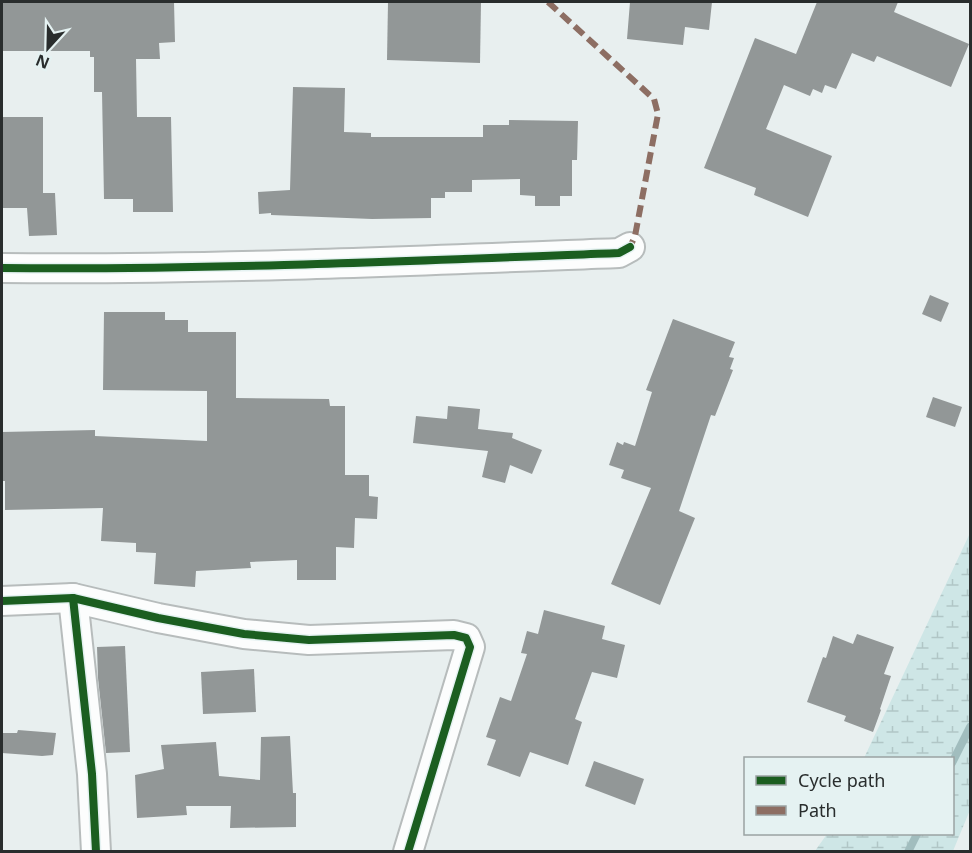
<svg xmlns="http://www.w3.org/2000/svg" width="972" height="853" viewBox="0 0 972 853" font-family="'Noto Sans',sans-serif">
<style>
.wetland{fill:url(#wetland-marsh)}
.lines{fill:none;stroke-linecap:round;stroke-linejoin:round}
.stream{stroke:#a1bdbe;stroke-width:8}
.building{fill:#929797}
.minor-casing{stroke:#b7bcbc;stroke-width:32}
.minor{stroke:#fcfdfd;stroke-width:28}
.quiet{stroke:#8d6e63;stroke-width:6;stroke-dasharray:12 6;stroke-linecap:butt}
.cycleway-casing{stroke:#e5f2f2;stroke-width:11}
.cycleway{stroke:#1b5e20;stroke-width:8}
</style>
<defs>
<pattern id="wetland-marsh" width="20" height="14" patternUnits="userSpaceOnUse" patternTransform="scale(1.5)"><rect width="20" height="14" fill="#cee6e6"/><path d="M1 5h8M5 5V1M11 12h8M15 12V8" fill="none" stroke="#b1c6c6"/></pattern>
</defs>
<rect width="100%" height="100%" fill="#e8efef"/>
<path class="wetland" d="M 970,533 L 970,810 L 953,851 L 815,851 L 827,834 L 952,834 L 952,758 L 864,758 Z"/>
<g class="lines">
<g class="stream">
<path d="M 952,763 L 970,727"/>
<path d="M 908,852 L 917,834"/>
</g>
</g>
<g class="building">
<path d="M 2,2 L 174,2 L 175,42 L 159,43 L 160,59 L 136,59 L 137,117 L 171,117 L 173,212 L 133,212 L 133,199 L 104,199 L 102,92 L 94,92 L 94,57 L 90,57 L 90,51 L 2,51 Z"/>
<path d="M 388,2 L 481,2 L 480,63 L 387,60 Z"/>
<path d="M 630,2 L 712,2 L 709,30 L 685,27 L 683,45 L 627,39 Z"/>
<path d="M 817,2 L 898,2 L 894,12 L 969,44 L 951,87 L 877,56 L 874,62 L 852,53 L 836,89 L 825,85 L 822,93 L 813,89 L 810,96 L 784,85 L 766,129 L 832,156 L 808,217 L 754,195 L 756,188 L 704,168 L 755,38 L 796,54 Z"/>
<path d="M 293,87 L 345,88 L 344,132 L 371,133 L 371,137 L 483,137 L 483,125 L 509,125 L 509,120 L 578,121 L 577,160 L 572,160 L 572,196 L 560,196 L 560,206 L 535,206 L 535,196 L 520,195 L 520,179 L 472,180 L 472,192 L 445,192 L 445,198 L 431,198 L 431,218 L 372,219 L 271,215 L 271,213 L 259,214 L 258,192 L 290,190 Z"/>
<path d="M 2,117 L 43,117 L 43,193 L 55,193 L 57,235 L 29,236 L 27,208 L 2,208 Z"/>
<path d="M 930,295 L 949,303 L 941,322 L 922,314 Z"/>
<path d="M 104,312 L 165,312 L 165,320 L 188,320 L 188,332 L 236,332 L 236,398 L 329,399 L 330,406 L 345,406 L 345,475 L 369,475 L 369,496 L 378,497 L 377,519 L 355,518 L 354,548 L 336,547 L 336,580 L 297,580 L 297,560 L 250,562 L 251,568 L 196,571 L 195,587 L 154,584 L 156,553 L 136,552 L 136,543 L 101,541 L 103,508 L 5,510 L 5,481 L 2,481 L 2,432 L 95,430 L 95,436 L 207,441 L 207,391 L 103,390 Z"/>
<path d="M 673,319 L 735,342 L 729,357 L 734,358 L 730,369 L 733,370 L 715,416 L 711,415 L 679,511 L 695,518 L 660,605 L 611,584 L 651,488 L 621,478 L 624,470 L 609,465 L 617,442 L 623,445 L 624,442 L 635,446 L 652,392 L 646,390 Z"/>
<path d="M 933,397 L 962,407 L 955,427 L 926,417 Z"/>
<path d="M 448,406 L 480,409 L 478,429 L 513,433 L 512,438 L 542,450 L 532,474 L 510,465 L 505,483 L 482,477 L 488,451 L 413,443 L 416,416 L 447,419 Z"/>
<path d="M 544,610 L 605,626 L 602,639 L 625,645 L 617,678 L 592,672 L 575,719 L 582,722 L 568,765 L 530,752 L 520,777 L 487,765 L 496,740 L 486,737 L 500,697 L 511,701 L 527,654 L 521,653 L 527,631 L 538,634 Z"/>
<path d="M 857,634 L 894,647 L 884,674 L 891,676 L 880,709 L 881,710 L 873,732 L 844,721 L 846,716 L 807,702 L 823,657 L 826,658 L 833,636 L 853,644 Z"/>
<path d="M 125,646 L 130,752 L 106,753 L 98,678 L 97,647 Z"/>
<path d="M 254,669 L 256,712 L 203,714 L 201,672 Z"/>
<path d="M 18,730 L 56,733 L 53,755 L 42,756 L 2,753 L 2,733 L 17,733 Z"/>
<path d="M 290,736 L 293,793 L 296,793 L 296,827 L 230,828 L 231,806 L 186,806 L 187,815 L 137,818 L 135,775 L 164,769 L 161,745 L 216,742 L 219,776 L 260,780 L 261,737 Z"/>
<path d="M 594,761 L 644,779 L 635,805 L 585,786 Z"/>
</g>
<g class="lines">
<g class="minor-casing">
<g id="minor">
<path d="M 2,268 C 207,270 413,261 619,253 L 630,247"/>
<path d="M 73,598 L 92,774 L 96,852"/>
<path d="M 2,601 L 73,598 L 158,618 L 244,634 L 309,640 L 454,635 L 466,638 L 470,647 L 408,852"/>
</g>
</g>
<use href="#minor" class="minor"/>
<path class="quiet" d="M 548,2 L 654,99 L 658,114 L 635,236 L 630,247"/>
<g class="cycleway-casing">
<g id="cycleway">
<path d="M 2,268 C 207,270 413,261 619,253 L 630,247"/>
<path d="M 73,598 L 92,774 L 96,852"/>
<path d="M 2,601 L 73,598 L 158,618 L 244,634 L 309,640 L 454,635 L 466,638 L 470,647 L 408,852"/>
</g>
</g>
<use href="#cycleway" class="cycleway"/>
</g>
<rect width="972" height="853" fill="none" stroke="#292d2d" stroke-width="6"/>
<rect x="744" y="757" width="210" height="78" fill="#e5f2f2" stroke="#9aa3a3" stroke-width="1.5"/>
<rect x="756" y="776" width="30" height="9" fill="#1b5e20" stroke="#9aa3a3" stroke-width="1.5"/>
<text x="798" y="787" font-size="18" fill="#292d2d">Cycle path</text>
<rect x="756" y="806" width="30" height="9" fill="#8d6e63" stroke="#9aa3a3" stroke-width="1.5"/>
<text x="798" y="817" font-size="18" fill="#292d2d">Path</text>
<g transform="translate(48 48) rotate(202)" stroke="#e5f2f2" stroke-width="4.5" paint-order="stroke">
<path d="M0-4.5L10 22L0 15L-10 22Z" fill="#292d2d"/>
<text y="-9" font-size="16" font-weight="bold" text-anchor="middle" fill="#292d2d">N</text>
</g>
</svg>
